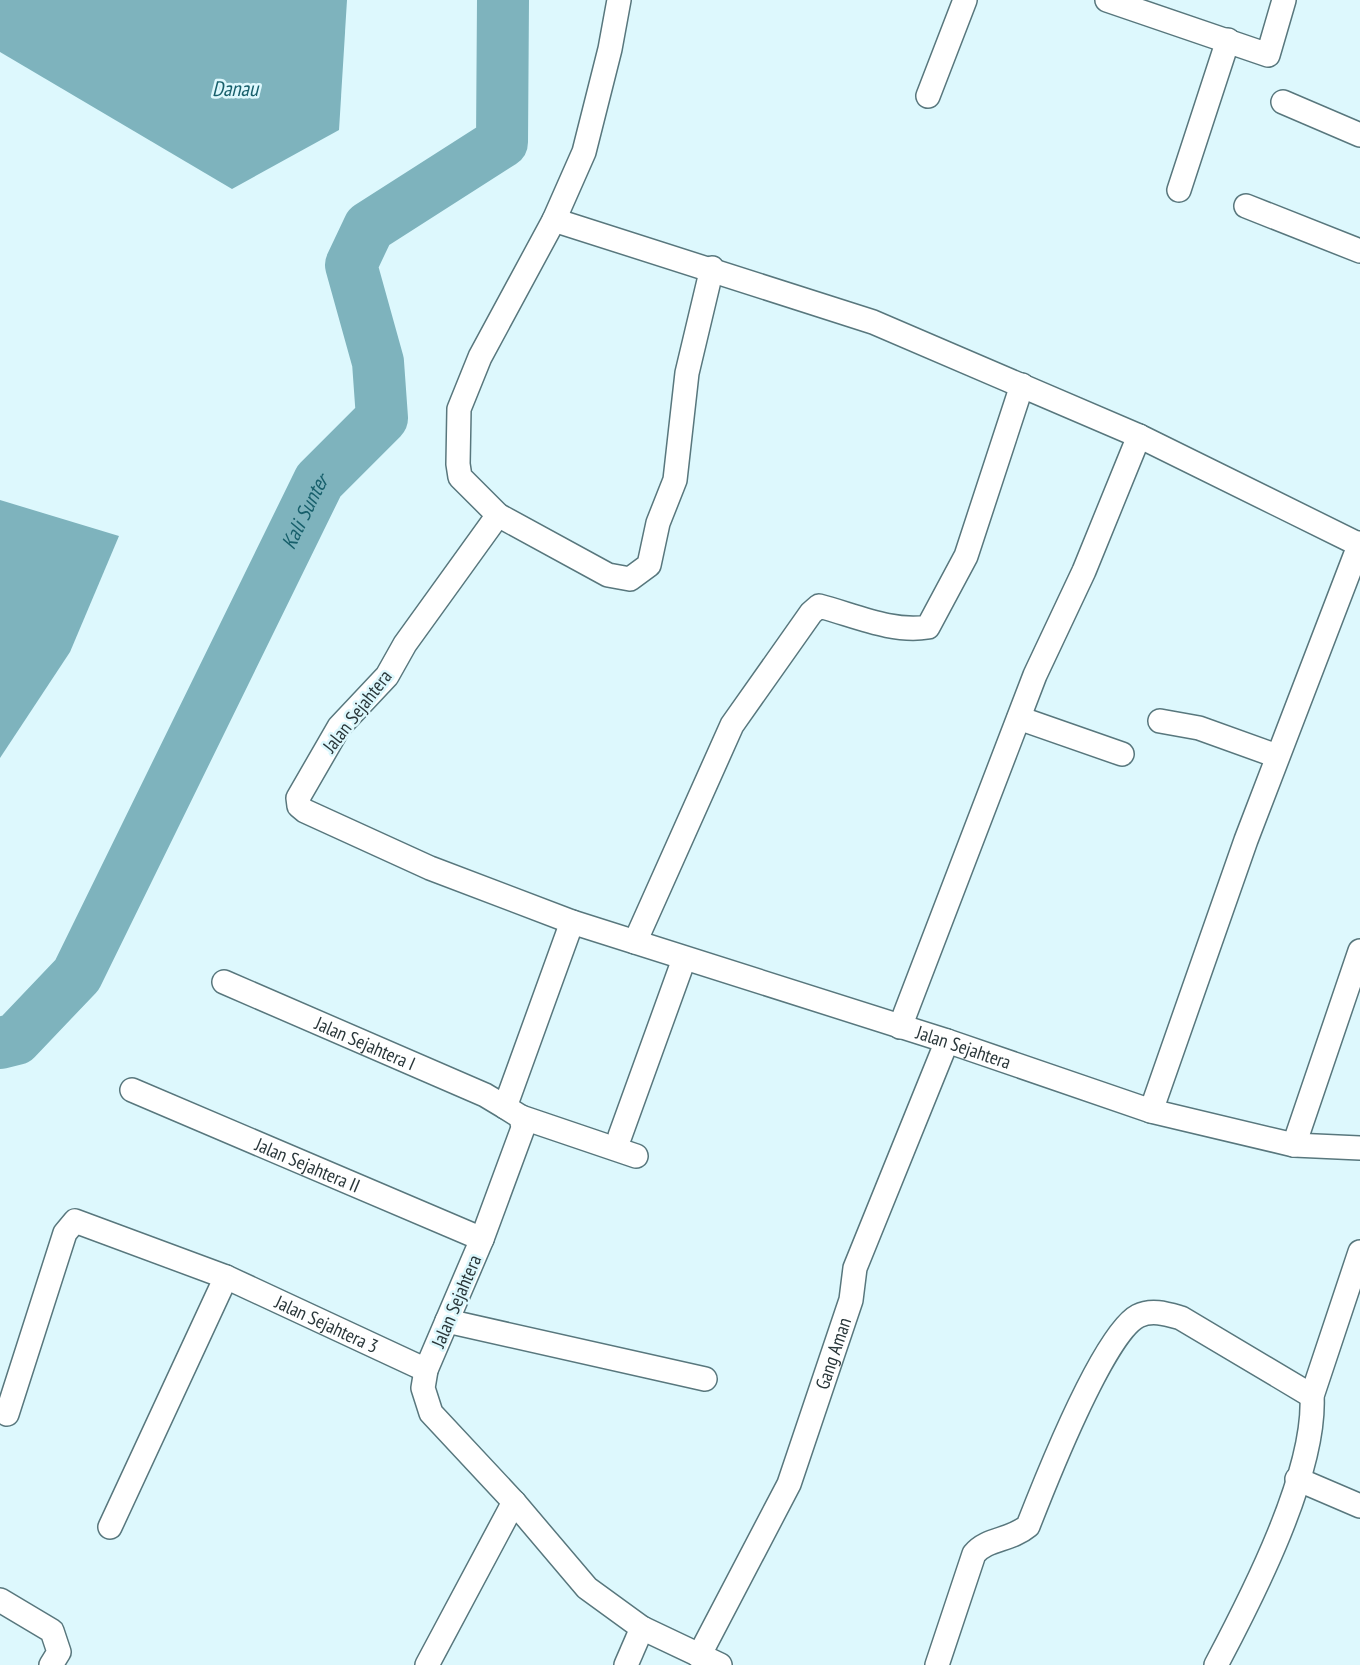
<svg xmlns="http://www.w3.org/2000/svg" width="1360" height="1665" viewBox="0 0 1360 1665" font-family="'PT Sans Narrow',sans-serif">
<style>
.water{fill:#7eb3bd}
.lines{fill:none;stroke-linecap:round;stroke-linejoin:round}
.river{stroke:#7eb3bd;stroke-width:52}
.minor-casing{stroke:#58777d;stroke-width:26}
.minor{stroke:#fff;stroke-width:23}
.labels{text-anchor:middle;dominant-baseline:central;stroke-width:5;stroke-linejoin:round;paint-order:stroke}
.street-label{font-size:19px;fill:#2a373a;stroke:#ddf8fd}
.water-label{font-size:21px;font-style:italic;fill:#175f6b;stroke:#ddf8fd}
</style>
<rect width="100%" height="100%" fill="#ddf8fd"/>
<g class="water">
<path d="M 0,0 L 347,0 L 339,130 L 232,189 L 0,52 Z"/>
<path d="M 0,500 L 119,536 L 70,652 L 0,758 Z"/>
</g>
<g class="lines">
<path class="river" id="s1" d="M 0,1043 L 16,1039 L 77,975 L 319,481 L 382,418 L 378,362 L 351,265 L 369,227 L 502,142 L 503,0"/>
<g class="minor-casing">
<g id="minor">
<path d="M 619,0 L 610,49 L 584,152 L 554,220 L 480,357 L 459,409 L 458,464 L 460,477 L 498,515 L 608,575 L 630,579 L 649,565 L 658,523 L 675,480 L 687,373 L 712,268"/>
<path d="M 1107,0 L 1268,55 L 1284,0"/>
<path d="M 928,96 L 965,0"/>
<path d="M 1283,102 L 1360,135"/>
<path d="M 1179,190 L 1228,40"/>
<path d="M 1246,206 L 1360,251"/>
<path d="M 554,220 L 873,322 L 1139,436 L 1360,545"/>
<path id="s2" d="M 498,515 L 405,644 L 387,676 L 339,727 L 298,798 L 299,806 L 305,811 L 430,868 L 572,922 L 947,1041 L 1151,1111 L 1294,1145 L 1360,1148"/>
<path d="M 1019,718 L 1122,754"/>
<path d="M 1160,721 L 1199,728 L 1277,756"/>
<path d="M 572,922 L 505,1107 L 521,1117 L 523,1128 L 482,1239 L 426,1370 L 423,1388 L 431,1413 L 514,1502 L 587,1588 L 642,1628 L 720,1665"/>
<path d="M 635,942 L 732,725 L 811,613 L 819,606 C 854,615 892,633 928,627 L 966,556 L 1022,385"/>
<path id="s3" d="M 224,982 L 485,1095 L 505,1107"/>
<path d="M 900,1027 L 1035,675 L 1084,571 L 1139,436"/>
<path id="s4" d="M 132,1090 L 482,1239"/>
<path d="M 1151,1111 L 1246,840 L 1360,543"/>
<path d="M 521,1117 L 636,1156"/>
<path d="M 620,1136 L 684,959"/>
<path d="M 1294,1145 L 1360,951"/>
<path d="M 447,1321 L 705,1379"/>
<path id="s5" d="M 7,1414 L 65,1233 L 75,1221 L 226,1277 L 426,1370"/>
<path d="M 1297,1479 L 1360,1506"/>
<path d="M 110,1527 L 226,1277"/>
<path d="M 0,1600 L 52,1631 L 59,1652 L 51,1665"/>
<path id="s6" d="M 699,1656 L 789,1484 L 851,1300 L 855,1268 L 947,1041"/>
<path d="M 427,1665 L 514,1502"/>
<path d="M 626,1665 L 642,1628"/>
<path d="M 937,1665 L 974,1554 C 987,1538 1010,1541 1028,1526 C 1044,1485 1103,1334 1138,1316 C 1152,1309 1167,1314 1181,1318 L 1312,1396"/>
<path d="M 1216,1665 C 1252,1597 1316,1473 1312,1396 L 1360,1252"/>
</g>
</g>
<use href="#minor" class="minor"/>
</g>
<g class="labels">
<g class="street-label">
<text transform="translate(357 711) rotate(-52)">Jalan Sejahtera</text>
<text stroke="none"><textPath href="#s3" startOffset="154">Jalan Sejahtera I</textPath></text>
<text stroke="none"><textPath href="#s2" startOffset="1064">Jalan Sejahtera</textPath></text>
<text stroke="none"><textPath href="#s4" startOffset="191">Jalan Sejahtera II</textPath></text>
<text transform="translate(456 1301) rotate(-67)">Jalan Sejahtera</text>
<text stroke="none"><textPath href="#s5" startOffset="478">Jalan Sejahtera 3</textPath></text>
<text stroke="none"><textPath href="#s6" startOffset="332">Gang Aman</textPath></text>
</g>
<g class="water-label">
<text x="235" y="88">Danau</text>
<text stroke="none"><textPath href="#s1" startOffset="621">Kali Sunter</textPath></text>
</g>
</g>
</svg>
